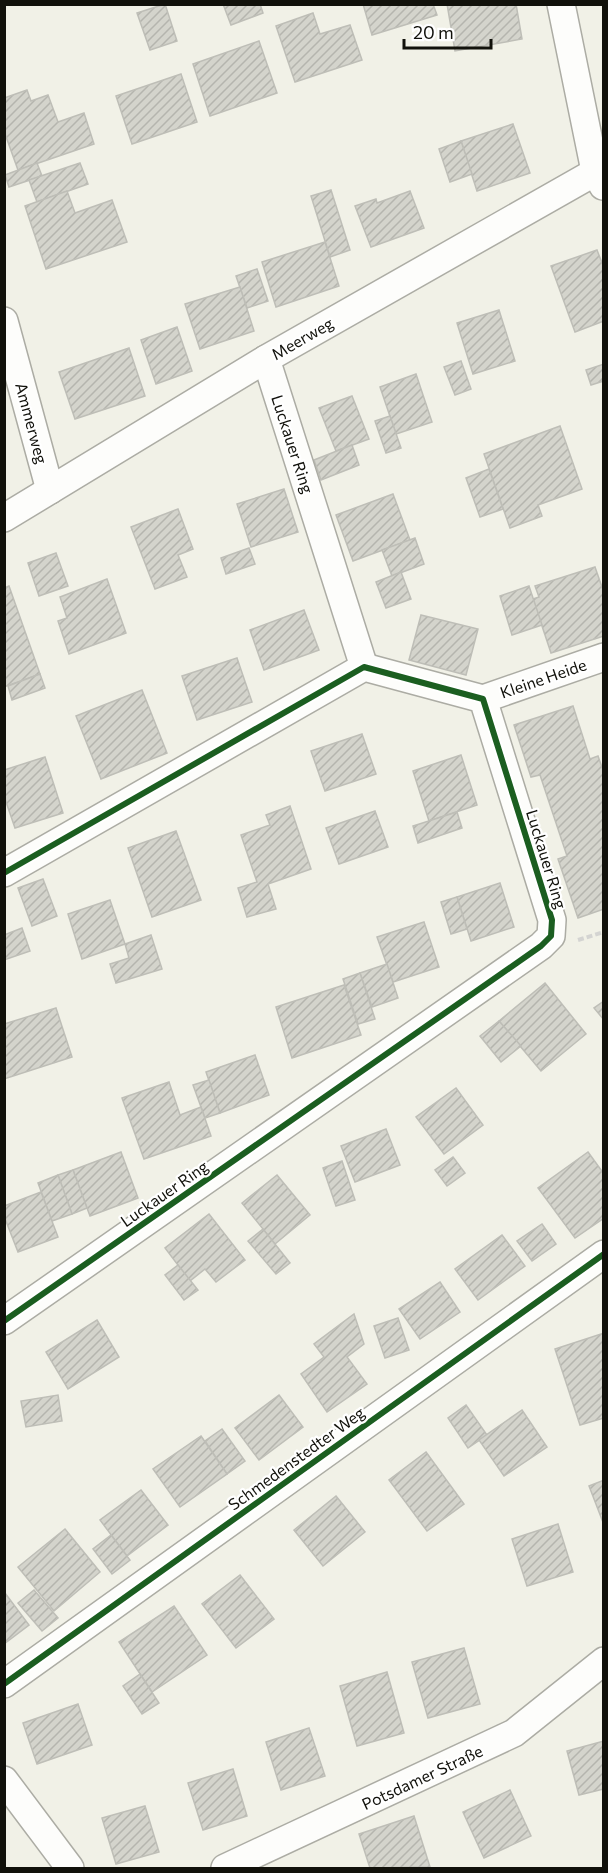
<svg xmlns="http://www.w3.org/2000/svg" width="608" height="1873" viewBox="0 0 608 1873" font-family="Commissioner,sans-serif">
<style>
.building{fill:url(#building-hatch);stroke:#bebeb7;stroke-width:1.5}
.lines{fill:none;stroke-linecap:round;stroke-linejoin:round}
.minor-casing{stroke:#acaca4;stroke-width:30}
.path{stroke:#d4d4d2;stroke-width:4;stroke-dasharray:6 3;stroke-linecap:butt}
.minor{stroke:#fdfdfb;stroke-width:27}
.cycleway-casing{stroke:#fff;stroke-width:10}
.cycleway{stroke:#1b5e20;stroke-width:6}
.labels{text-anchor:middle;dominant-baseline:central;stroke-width:4.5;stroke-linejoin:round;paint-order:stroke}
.street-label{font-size:16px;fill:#11110b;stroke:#fff}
</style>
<defs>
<pattern id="building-hatch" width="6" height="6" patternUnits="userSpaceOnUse" patternTransform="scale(1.5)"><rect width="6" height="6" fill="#d4d4cc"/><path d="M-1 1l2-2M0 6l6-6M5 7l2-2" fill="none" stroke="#b5b5ae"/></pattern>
</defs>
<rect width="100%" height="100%" fill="#f1f1e7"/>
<g class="building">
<path d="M 165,4 L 177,41 L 150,50 L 137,13 Z"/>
<path d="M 223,4 L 260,4 L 263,13 L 231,25 Z"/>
<path d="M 363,4 L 433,4 L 437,15 L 372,35 Z"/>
<path d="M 447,4 L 516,4 L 522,39 L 455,51 Z"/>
<path d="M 313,13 L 320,34 L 350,25 L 362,60 L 295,82 L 276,26 Z"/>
<path d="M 259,41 L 277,93 L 210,116 L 193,64 Z"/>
<path d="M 181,74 L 197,122 L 132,144 L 116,96 Z"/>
<path d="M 27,90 L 31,101 L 48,95 L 58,122 L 84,113 L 94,144 L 18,170 L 4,131 L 4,98 Z"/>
<path d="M 513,124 L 530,173 L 477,191 L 461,141 Z"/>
<path d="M 461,141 L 472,174 L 450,182 L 439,149 Z"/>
<path d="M 37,163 L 42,176 L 9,187 L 5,175 Z"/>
<path d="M 80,163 L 88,184 L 37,202 L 29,180 Z"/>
<path d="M 331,190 L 350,250 L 330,257 L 311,196 Z"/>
<path d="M 67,191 L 75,213 L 112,200 L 127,242 L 46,269 L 25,206 Z"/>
<path d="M 410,191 L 424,228 L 371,247 L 355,206 L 376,199 L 377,203 Z"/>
<path d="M 325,242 L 339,286 L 276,307 L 262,262 Z"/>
<path d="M 597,250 L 604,268 L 604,321 L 575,332 L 551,266 Z"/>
<path d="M 257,269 L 268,301 L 247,308 L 236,276 Z"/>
<path d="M 240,287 L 254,331 L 200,349 L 185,304 Z"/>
<path d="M 499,310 L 515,361 L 473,374 L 457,323 Z"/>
<path d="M 177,327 L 192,371 L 156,384 L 141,340 Z"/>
<path d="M 129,348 L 145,396 L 75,419 L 59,372 Z"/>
<path d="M 461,361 L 471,389 L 455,395 L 444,367 Z"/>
<path d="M 604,364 L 604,381 L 591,385 L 586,370 Z"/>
<path d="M 416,374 L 432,422 L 396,434 L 380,387 Z"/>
<path d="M 352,396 L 369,439 L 336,451 L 319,408 Z"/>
<path d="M 390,416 L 401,448 L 386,453 L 375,421 Z"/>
<path d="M 560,426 L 582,489 L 538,505 L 542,516 L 510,528 L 484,454 Z"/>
<path d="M 352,445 L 359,465 L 321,480 L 314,460 Z"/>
<path d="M 489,469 L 503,509 L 480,517 L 466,478 Z"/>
<path d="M 284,489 L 298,532 L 251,547 L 237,504 Z"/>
<path d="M 393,494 L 410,540 L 353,561 L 336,515 Z"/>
<path d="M 178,509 L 193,549 L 178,555 L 187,577 L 155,589 L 131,527 Z"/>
<path d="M 415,538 L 424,564 L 392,576 L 382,550 Z"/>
<path d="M 249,548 L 255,564 L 226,574 L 221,558 Z"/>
<path d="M 56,553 L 68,586 L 39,596 L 28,563 Z"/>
<path d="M 595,567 L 604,593 L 604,636 L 551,653 L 533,599 L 539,597 L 535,586 Z"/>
<path d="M 401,572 L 411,599 L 386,608 L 376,582 Z"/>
<path d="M 107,579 L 126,633 L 69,654 L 58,621 L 67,618 L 60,597 Z"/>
<path d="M 9,586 L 40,674 L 4,687 L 4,588 Z"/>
<path d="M 529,586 L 542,625 L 512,635 L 500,596 Z"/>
<path d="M 304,610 L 319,650 L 264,670 L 250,630 Z"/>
<path d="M 421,615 L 478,629 L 466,675 L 409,660 Z"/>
<path d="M 237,658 L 252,702 L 197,720 L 182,676 Z"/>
<path d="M 40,674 L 45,688 L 12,700 L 8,686 Z"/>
<path d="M 142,690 L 167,753 L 101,779 L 76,716 Z"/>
<path d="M 573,706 L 590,759 L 598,756 L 604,773 L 604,909 L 578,918 L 558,859 L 567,856 L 540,775 L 531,777 L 514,725 Z"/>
<path d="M 362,734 L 376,774 L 325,791 L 311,751 Z"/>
<path d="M 461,755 L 477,805 L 429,821 L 413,771 Z"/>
<path d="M 45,757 L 63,813 L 15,828 L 4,796 L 4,770 Z"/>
<path d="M 290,806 L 311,869 L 268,884 L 276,909 L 247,917 L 238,888 L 257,882 L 241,835 L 270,825 L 266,815 Z"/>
<path d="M 375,811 L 388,847 L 339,864 L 326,828 Z"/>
<path d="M 457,812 L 462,828 L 418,843 L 413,826 Z"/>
<path d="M 176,831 L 201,900 L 152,917 L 128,848 Z"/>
<path d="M 43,879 L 57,916 L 32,926 L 18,888 Z"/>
<path d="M 500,883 L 514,927 L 471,941 L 457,897 Z"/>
<path d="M 457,897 L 467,929 L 451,934 L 441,902 Z"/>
<path d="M 110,900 L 125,944 L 82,959 L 68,914 Z"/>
<path d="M 424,922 L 439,967 L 393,982 L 377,937 Z"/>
<path d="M 22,928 L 30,951 L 4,960 L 4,935 Z"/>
<path d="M 151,935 L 162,969 L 116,983 L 110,964 L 129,958 L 125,944 Z"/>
<path d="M 387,964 L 398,998 L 372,1007 L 360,973 Z"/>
<path d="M 360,973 L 375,1019 L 358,1024 L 343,979 Z"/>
<path d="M 545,983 L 586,1034 L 541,1071 L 499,1021 Z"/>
<path d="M 344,985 L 361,1035 L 292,1058 L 276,1007 Z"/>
<path d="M 604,1001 L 604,1020 L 594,1008 Z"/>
<path d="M 56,1008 L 72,1057 L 4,1079 L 4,1024 Z"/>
<path d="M 499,1021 L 521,1046 L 501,1062 L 480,1036 Z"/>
<path d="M 255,1055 L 269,1095 L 220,1113 L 206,1072 Z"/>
<path d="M 209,1080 L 220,1113 L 205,1118 L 193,1085 Z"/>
<path d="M 169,1082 L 180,1115 L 201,1107 L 211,1136 L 144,1159 L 122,1098 Z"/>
<path d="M 456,1088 L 483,1125 L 444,1154 L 416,1117 Z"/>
<path d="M 386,1129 L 400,1165 L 355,1182 L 341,1146 Z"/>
<path d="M 121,1152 L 138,1198 L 90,1216 L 73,1170 Z"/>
<path d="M 588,1152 L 604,1174 L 604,1218 L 575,1238 L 538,1188 Z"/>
<path d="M 453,1157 L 465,1173 L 447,1186 L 435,1170 Z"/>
<path d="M 342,1161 L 355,1200 L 336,1206 L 323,1168 Z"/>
<path d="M 73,1170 L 87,1208 L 72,1214 L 58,1175 Z"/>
<path d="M 58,1175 L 72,1214 L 52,1221 L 38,1183 Z"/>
<path d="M 277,1175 L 310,1215 L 275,1244 L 242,1203 Z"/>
<path d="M 41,1192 L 58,1237 L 18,1252 L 4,1216 L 4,1206 Z"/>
<path d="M 209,1214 L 245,1260 L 216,1282 L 205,1269 L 190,1281 L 165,1248 Z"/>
<path d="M 542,1224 L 556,1244 L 532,1261 L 517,1241 Z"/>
<path d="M 263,1229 L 290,1263 L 276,1274 L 248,1241 Z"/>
<path d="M 502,1235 L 525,1266 L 478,1300 L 455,1269 Z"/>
<path d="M 178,1265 L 198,1290 L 184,1300 L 165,1275 Z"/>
<path d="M 440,1282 L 460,1312 L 420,1339 L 399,1309 Z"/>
<path d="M 354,1314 L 364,1344 L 347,1357 L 367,1384 L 327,1412 L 301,1374 L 324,1357 L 314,1344 Z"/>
<path d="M 398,1318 L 409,1350 L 385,1358 L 374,1326 Z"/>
<path d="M 97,1320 L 119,1357 L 68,1389 L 46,1352 Z"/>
<path d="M 604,1333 L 604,1418 L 580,1425 L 555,1349 Z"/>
<path d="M 58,1395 L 62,1421 L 26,1427 L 21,1401 Z"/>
<path d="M 279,1395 L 303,1427 L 259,1460 L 235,1428 Z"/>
<path d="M 466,1405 L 487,1435 L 468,1448 L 448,1418 Z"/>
<path d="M 522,1410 L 547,1447 L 504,1476 L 479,1440 Z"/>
<path d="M 222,1429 L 245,1461 L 227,1474 L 205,1441 Z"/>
<path d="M 201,1436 L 227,1474 L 180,1507 L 153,1469 Z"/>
<path d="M 426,1452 L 464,1504 L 427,1531 L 389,1480 Z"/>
<path d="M 604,1480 L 604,1525 L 589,1486 Z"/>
<path d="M 141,1490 L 168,1525 L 127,1556 L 100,1520 Z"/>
<path d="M 336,1496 L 365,1532 L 323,1566 L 294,1530 Z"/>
<path d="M 558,1524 L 573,1572 L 527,1586 L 512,1539 Z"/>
<path d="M 65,1529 L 100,1572 L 54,1611 L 18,1567 Z"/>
<path d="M 111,1535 L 130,1560 L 112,1574 L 93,1549 Z"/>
<path d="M 240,1575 L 274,1619 L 236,1648 L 202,1604 Z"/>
<path d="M 34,1590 L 58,1618 L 42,1631 L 18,1603 Z"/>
<path d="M 5,1593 L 29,1625 L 4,1644 L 4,1594 Z"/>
<path d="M 174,1606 L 207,1655 L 152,1692 L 119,1642 Z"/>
<path d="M 464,1648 L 480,1704 L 428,1718 L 412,1662 Z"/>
<path d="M 387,1672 L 404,1733 L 357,1746 L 340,1686 Z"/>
<path d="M 140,1674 L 159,1703 L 142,1714 L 123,1686 Z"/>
<path d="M 78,1704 L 92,1745 L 37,1764 L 23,1723 Z"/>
<path d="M 309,1728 L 325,1776 L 281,1790 L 266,1742 Z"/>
<path d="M 604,1741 L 604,1789 L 579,1795 L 567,1751 Z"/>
<path d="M 233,1769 L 247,1816 L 203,1830 L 188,1783 Z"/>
<path d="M 510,1790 L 531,1836 L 484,1858 L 463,1812 Z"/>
<path d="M 145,1806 L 159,1852 L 116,1864 L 102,1818 Z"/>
<path d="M 414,1816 L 430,1867 L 370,1868 L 359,1834 Z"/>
</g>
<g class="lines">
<g class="minor-casing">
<g id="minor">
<path d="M 561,4 L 595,171 L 603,186"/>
<path d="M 4,321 L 50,490"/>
<path d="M 266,359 L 364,667"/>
<path d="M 4,518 L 266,359 L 604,167"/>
<path d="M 483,699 L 604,657"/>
<path d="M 4,873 L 364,667 L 483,699 L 552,920 L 551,936 L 541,946 L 4,1321"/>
<path d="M 4,1684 L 604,1254"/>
<path d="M 4,1780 L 70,1868"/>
<path d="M 225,1868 L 514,1733 L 604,1661"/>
</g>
</g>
<path class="path" d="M 578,940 L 604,932"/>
<use href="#minor" class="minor"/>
<g class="cycleway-casing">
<g id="cycleway">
<path d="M 4,873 L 364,667 L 483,699 L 552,920 L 551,936 L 541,946 L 4,1321"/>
<path d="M 4,1684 L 604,1254"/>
</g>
</g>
<use href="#cycleway" class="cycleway"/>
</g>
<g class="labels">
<g class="street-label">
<text transform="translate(302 338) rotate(-30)">Meerweg</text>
<text transform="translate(32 423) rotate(75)">Ammerweg</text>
<text transform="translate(293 444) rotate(72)">Luckauer Ring</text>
<text transform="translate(543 678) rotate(-19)">Kleine Heide</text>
<text transform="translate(547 859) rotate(73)">Luckauer Ring</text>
<text transform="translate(164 1193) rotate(-35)">Luckauer Ring</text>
<text transform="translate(296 1458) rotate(-36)">Schmedenstedter Weg</text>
<text transform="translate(422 1777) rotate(-25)">Potsdamer Straße</text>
</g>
</g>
<rect width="608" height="1873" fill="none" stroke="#11110b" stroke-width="12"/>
<path d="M404 39v9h87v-9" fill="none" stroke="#11110b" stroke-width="3"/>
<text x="413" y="39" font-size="18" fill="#11110b" stroke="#ffffff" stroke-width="4.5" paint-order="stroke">20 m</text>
</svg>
